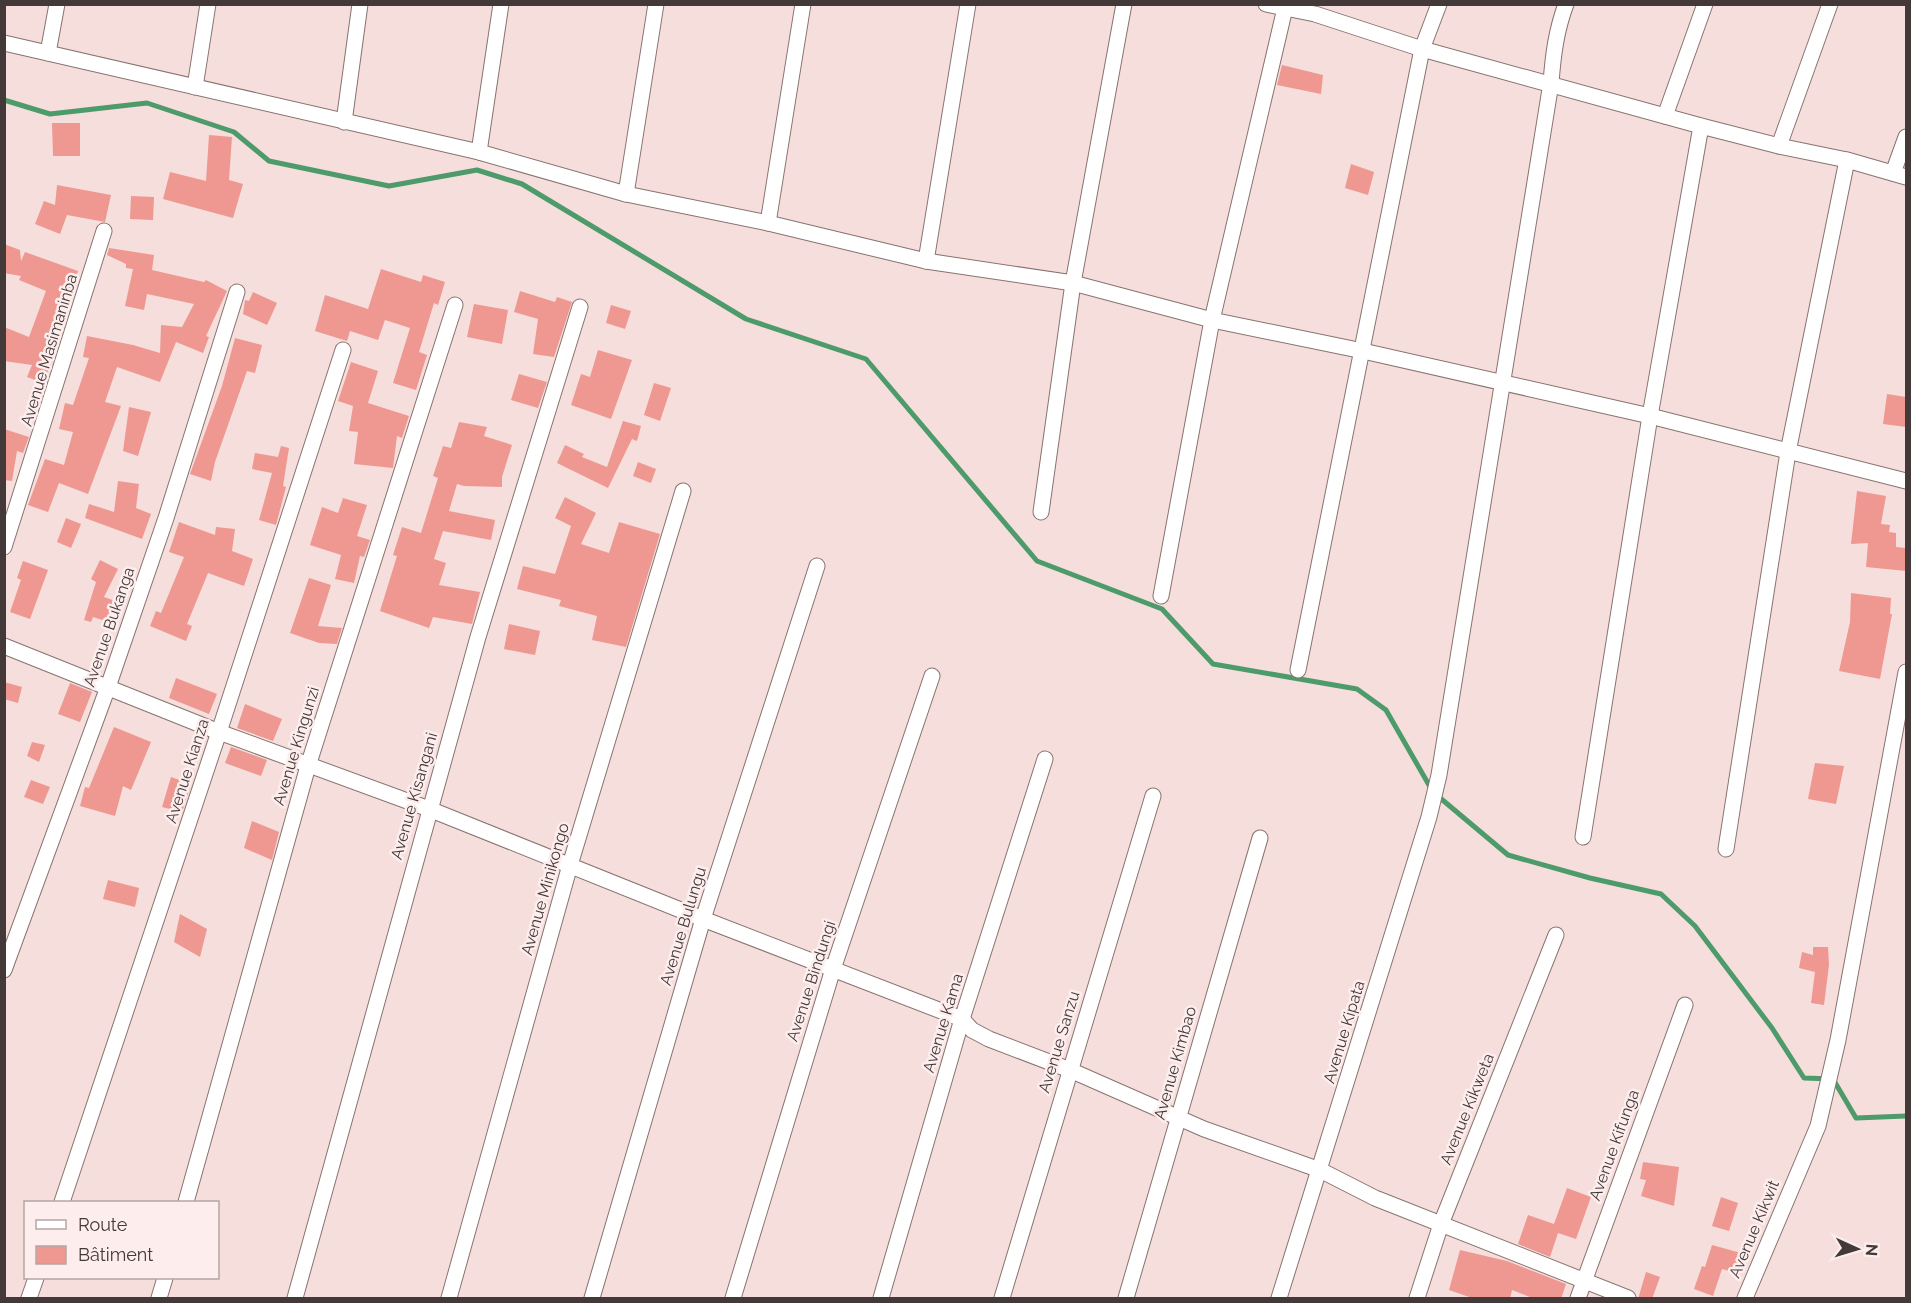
<svg xmlns="http://www.w3.org/2000/svg" width="1911" height="1303" viewBox="0 0 1911 1303" font-family="Raleway,sans-serif">
<style>
.lines{fill:none;stroke-linecap:round;stroke-linejoin:round}
.stream{stroke:#4d9a6b;stroke-width:5}
.building{fill:#ee9891}
.street-casing{stroke:#887370;stroke-width:17}
.street{stroke:#fff;stroke-width:15}
.labels{text-anchor:middle;dominant-baseline:central;stroke-width:5;stroke-linejoin:round;paint-order:stroke}
.street-label{font-size:16px;fill:#423938;stroke:#fdeeed}
</style>
<rect width="100%" height="100%" fill="#f6dedc"/>
<g class="lines">
<path class="stream" d="M 4,100 L 50,114 L 147,103 L 234,132 L 269,161 L 389,186 L 477,170 L 522,184 L 746,319 L 866,359 L 1037,561 L 1162,609 L 1213,664 L 1357,689 L 1386,710 L 1433,792 L 1508,855 L 1590,878 L 1661,894 L 1695,926 L 1772,1028 L 1804,1078 L 1833,1079 L 1856,1118 L 1906,1116"/>
</g>
<g class="building">
<path d="M 1282,65 L 1323,75 L 1321,94 L 1277,85 Z"/>
<path d="M 52,123 L 80,123 L 80,156 L 53,156 Z"/>
<path d="M 209,135 L 232,137 L 229,180 L 243,184 L 233,218 L 163,199 L 170,172 L 206,181 Z"/>
<path d="M 1351,164 L 1374,172 L 1368,195 L 1345,188 Z"/>
<path d="M 57,185 L 111,195 L 105,222 L 67,215 L 60,234 L 35,224 L 44,201 L 55,205 Z"/>
<path d="M 131,196 L 154,197 L 153,220 L 130,219 Z"/>
<path d="M 4,244 L 20,250 L 21,261 L 25,252 L 78,271 L 55,345 L 57,346 L 44,383 L 27,377 L 32,365 L 4,361 L 4,327 L 29,337 L 46,291 L 19,280 L 21,276 L 4,273 Z"/>
<path d="M 109,248 L 154,255 L 152,270 L 204,282 L 206,280 L 227,291 L 206,336 L 209,337 L 203,353 L 176,342 L 160,382 L 117,367 L 105,402 L 121,406 L 88,494 L 59,483 L 48,512 L 28,505 L 45,459 L 64,465 L 73,432 L 59,429 L 65,403 L 73,405 L 89,358 L 83,357 L 87,336 L 133,345 L 160,353 L 161,325 L 182,327 L 194,304 L 147,294 L 144,310 L 125,306 L 133,269 L 126,268 L 126,264 L 107,255 Z"/>
<path d="M 381,269 L 421,282 L 423,275 L 445,282 L 438,305 L 434,303 L 419,352 L 427,355 L 416,390 L 393,383 L 410,328 L 385,320 L 378,340 L 350,331 L 347,341 L 315,331 L 325,295 L 368,309 Z"/>
<path d="M 520,291 L 555,302 L 557,297 L 572,302 L 554,357 L 533,354 L 538,319 L 514,312 Z"/>
<path d="M 253,292 L 277,303 L 267,325 L 243,314 L 245,300 L 249,301 Z"/>
<path d="M 474,304 L 508,310 L 502,344 L 467,337 Z"/>
<path d="M 611,305 L 631,311 L 625,329 L 606,323 Z"/>
<path d="M 235,338 L 262,345 L 255,373 L 247,371 L 215,462 L 211,481 L 190,474 L 222,386 Z"/>
<path d="M 598,350 L 632,360 L 611,419 L 571,405 L 581,374 L 590,377 Z"/>
<path d="M 351,362 L 378,371 L 368,403 L 409,416 L 402,438 L 397,436 L 393,468 L 354,464 L 358,432 L 349,431 L 353,406 L 338,401 Z"/>
<path d="M 519,374 L 547,382 L 538,408 L 511,400 Z"/>
<path d="M 654,383 L 671,388 L 660,421 L 644,415 Z"/>
<path d="M 1887,394 L 1906,397 L 1906,427 L 1883,424 Z"/>
<path d="M 129,407 L 151,412 L 138,456 L 123,451 Z"/>
<path d="M 623,421 L 641,426 L 637,441 L 632,439 L 608,488 L 557,463 L 565,445 L 584,454 L 582,457 L 607,467 Z"/>
<path d="M 459,422 L 487,427 L 484,436 L 512,445 L 502,477 L 502,487 L 464,486 L 457,484 L 449,511 L 495,520 L 491,540 L 443,531 L 434,559 L 446,563 L 439,585 L 480,592 L 472,624 L 433,617 L 429,628 L 380,611 L 397,556 L 393,555 L 402,527 L 421,533 L 438,478 L 433,476 L 443,446 L 451,448 Z"/>
<path d="M 4,429 L 29,437 L 23,453 L 17,451 L 12,481 L 4,480 Z"/>
<path d="M 281,446 L 289,448 L 283,486 L 286,487 L 276,525 L 259,520 L 272,473 L 252,469 L 255,453 L 278,457 Z"/>
<path d="M 638,462 L 656,469 L 651,483 L 633,476 Z"/>
<path d="M 118,481 L 139,484 L 136,508 L 151,514 L 142,539 L 85,518 L 89,504 L 114,512 Z"/>
<path d="M 1857,491 L 1886,496 L 1881,524 L 1890,525 L 1889,532 L 1896,533 L 1896,547 L 1906,548 L 1906,571 L 1866,567 L 1868,543 L 1851,544 Z"/>
<path d="M 565,497 L 596,513 L 581,544 L 609,553 L 619,522 L 660,534 L 626,647 L 592,640 L 597,616 L 559,606 L 561,600 L 517,589 L 523,566 L 555,574 L 571,526 L 555,518 Z"/>
<path d="M 343,498 L 367,505 L 357,536 L 370,540 L 364,557 L 360,556 L 354,583 L 335,579 L 341,555 L 310,545 L 322,507 L 338,513 Z"/>
<path d="M 66,518 L 81,524 L 71,548 L 57,542 Z"/>
<path d="M 179,522 L 215,535 L 216,527 L 235,529 L 232,551 L 253,559 L 244,586 L 208,573 L 187,624 L 192,626 L 186,641 L 150,626 L 156,611 L 161,613 L 184,557 L 169,552 Z"/>
<path d="M 100,560 L 118,569 L 104,597 L 121,603 L 115,624 L 93,617 L 91,622 L 84,620 L 96,582 L 91,579 Z"/>
<path d="M 23,561 L 48,570 L 30,619 L 10,612 L 21,580 L 17,578 Z"/>
<path d="M 309,578 L 331,585 L 318,626 L 342,628 L 337,644 L 319,643 L 290,633 Z"/>
<path d="M 1851,593 L 1891,598 L 1890,614 L 1892,614 L 1880,679 L 1839,671 L 1850,622 Z"/>
<path d="M 509,624 L 540,631 L 535,655 L 504,649 Z"/>
<path d="M 176,678 L 217,694 L 209,714 L 169,698 Z"/>
<path d="M 4,682 L 22,687 L 18,703 L 4,699 Z"/>
<path d="M 70,683 L 92,692 L 80,722 L 58,714 Z"/>
<path d="M 245,704 L 282,719 L 273,741 L 237,728 Z"/>
<path d="M 114,727 L 151,742 L 131,790 L 123,786 L 115,816 L 80,806 L 85,787 L 89,788 Z"/>
<path d="M 32,742 L 45,745 L 39,762 L 27,756 Z"/>
<path d="M 231,747 L 267,760 L 261,776 L 225,763 Z"/>
<path d="M 1815,763 L 1844,766 L 1836,804 L 1808,799 Z"/>
<path d="M 171,777 L 191,784 L 182,812 L 162,807 Z"/>
<path d="M 31,780 L 50,787 L 43,804 L 24,797 Z"/>
<path d="M 252,821 L 279,832 L 272,860 L 244,848 Z"/>
<path d="M 108,880 L 139,888 L 135,907 L 103,899 Z"/>
<path d="M 180,914 L 207,929 L 200,957 L 174,942 Z"/>
<path d="M 1813,947 L 1828,947 L 1829,965 L 1824,1005 L 1811,1003 L 1815,972 L 1799,968 L 1802,952 L 1813,955 Z"/>
<path d="M 1643,1162 L 1679,1167 L 1674,1206 L 1641,1196 L 1646,1180 L 1640,1179 Z"/>
<path d="M 1567,1188 L 1591,1197 L 1576,1239 L 1558,1233 L 1550,1257 L 1518,1244 L 1528,1215 L 1554,1224 Z"/>
<path d="M 1721,1197 L 1738,1203 L 1729,1231 L 1712,1226 Z"/>
<path d="M 1712,1245 L 1741,1253 L 1736,1273 L 1722,1269 L 1713,1296 L 1694,1289 L 1702,1266 L 1705,1267 Z"/>
<path d="M 1460,1250 L 1507,1261 L 1566,1284 L 1561,1299 L 1535,1299 L 1512,1290 L 1510,1299 L 1475,1299 L 1449,1290 Z"/>
<path d="M 1646,1272 L 1660,1277 L 1652,1299 L 1638,1299 Z"/>
</g>
<g class="lines">
<g class="street-casing">
<g id="street">
<path d="M 1266,4 L 1315,14 L 1422,49 L 1701,126 L 1779,146 L 1847,160 L 1906,177"/>
<path d="M 4,43 L 479,152 L 626,194 L 768,223 L 926,261 L 1073,283 L 1212,320 L 1363,351 L 1650,416 L 1906,481"/>
<path d="M 48,53 L 57,4"/>
<path d="M 195,87 L 208,4"/>
<path d="M 1665,116 L 1705,4"/>
<path d="M 344,122 L 360,4"/>
<path d="M 1779,146 L 1830,4"/>
<path d="M 479,152 L 501,4"/>
<path d="M 1893,173 L 1906,137"/>
<path d="M 626,194 L 656,4"/>
<path d="M 768,223 L 803,4"/>
<path d="M 926,261 L 968,4"/>
<path d="M 1041,512 L 1073,283 L 1124,4"/>
<path d="M 4,547 L 104,231"/>
<path d="M 1161,596 L 1212,320 L 1285,8"/>
<path d="M 4,646 L 219,732 L 429,809 L 703,919 L 962,1019 L 972,1030 L 989,1039 L 1070,1070 L 1204,1129 L 1320,1170 L 1375,1198 L 1628,1298"/>
<path d="M 1298,670 L 1422,49 L 1439,4"/>
<path d="M 1583,837 L 1650,416 L 1701,126"/>
<path d="M 1726,849 L 1788,452 L 1847,160"/>
<path d="M 4,970 L 108,687 L 166,518 L 237,292"/>
<path d="M 62,1202 L 219,732 L 343,350"/>
<path d="M 186,1202 L 308,766 L 455,305"/>
<path d="M 29,1298 L 36,1278"/>
<path d="M 159,1298 L 165,1278"/>
<path d="M 295,1298 L 478,637 L 580,307"/>
<path d="M 449,1298 L 570,865 L 683,491"/>
<path d="M 592,1298 L 703,919 L 817,566"/>
<path d="M 733,1298 L 833,969 L 932,676"/>
<path d="M 881,1298 L 962,1019 L 1045,759"/>
<path d="M 1002,1298 L 1153,796"/>
<path d="M 1126,1298 L 1260,838"/>
<path d="M 1279,1298 L 1429,817 L 1439,775 L 1551,83 C 1553,56 1556,31 1566,4"/>
<path d="M 1417,1298 L 1441,1224 L 1556,935"/>
<path d="M 1578,1298 L 1685,1005"/>
<path d="M 1745,1298 L 1818,1126 L 1838,1040 L 1906,672"/>
</g>
</g>
<use href="#street" class="street"/>
</g>
<g class="labels">
<g class="street-label">
<text transform="translate(49 350) rotate(-73)">Avenue Masimaninba</text>
<text transform="translate(109 627) rotate(-71)">Avenue Bukanga</text>
<text transform="translate(296 746) rotate(-73)">Avenue Kingunzi</text>
<text transform="translate(187 771) rotate(-72)">Avenue Kianza</text>
<text transform="translate(414 796) rotate(-74)">Avenue Kisangani</text>
<text transform="translate(545 889) rotate(-74)">Avenue Minikongo</text>
<text transform="translate(683 926) rotate(-73)">Avenue Bulungu</text>
<text transform="translate(811 981) rotate(-72)">Avenue Bindungi</text>
<text transform="translate(943 1023) rotate(-73)">Avenue Kama</text>
<text transform="translate(1344 1032) rotate(-73)">Avenue Kipata</text>
<text transform="translate(1059 1042) rotate(-73)">Avenue Sanzu</text>
<text transform="translate(1175 1063) rotate(-74)">Avenue Kimbao</text>
<text transform="translate(1467 1109) rotate(-68)">Avenue Kikweta</text>
<text transform="translate(1614 1145) rotate(-70)">Avenue Kifunga</text>
<text transform="translate(1754 1229) rotate(-67)">Avenue Kikwit</text>
</g>
</g>
<rect width="1911" height="1303" fill="none" stroke="#423938" stroke-width="12"/>
<rect x="24" y="1201" width="195" height="78" fill="#fdeeed" stroke="#b2a6a5" stroke-width="1.5"/>
<rect x="36" y="1220" width="30" height="9" fill="#ffffff" stroke="#b2a6a5" stroke-width="1.5"/>
<text x="78" y="1231" font-size="18" fill="#423938">Route</text>
<rect x="36" y="1246" width="30" height="18" fill="#ee9891" stroke="#b2a6a5" stroke-width="1.5"/>
<text x="78" y="1261" font-size="18" fill="#423938">Bâtiment</text>
<g transform="translate(1857 1249) rotate(94)" stroke="#fdeeed" stroke-width="4.5" paint-order="stroke">
<path d="M0-4.5L10 22L0 15L-10 22Z" fill="#423938"/>
<text y="-9" font-size="16" font-weight="bold" text-anchor="middle" fill="#423938">N</text>
</g>
</svg>
